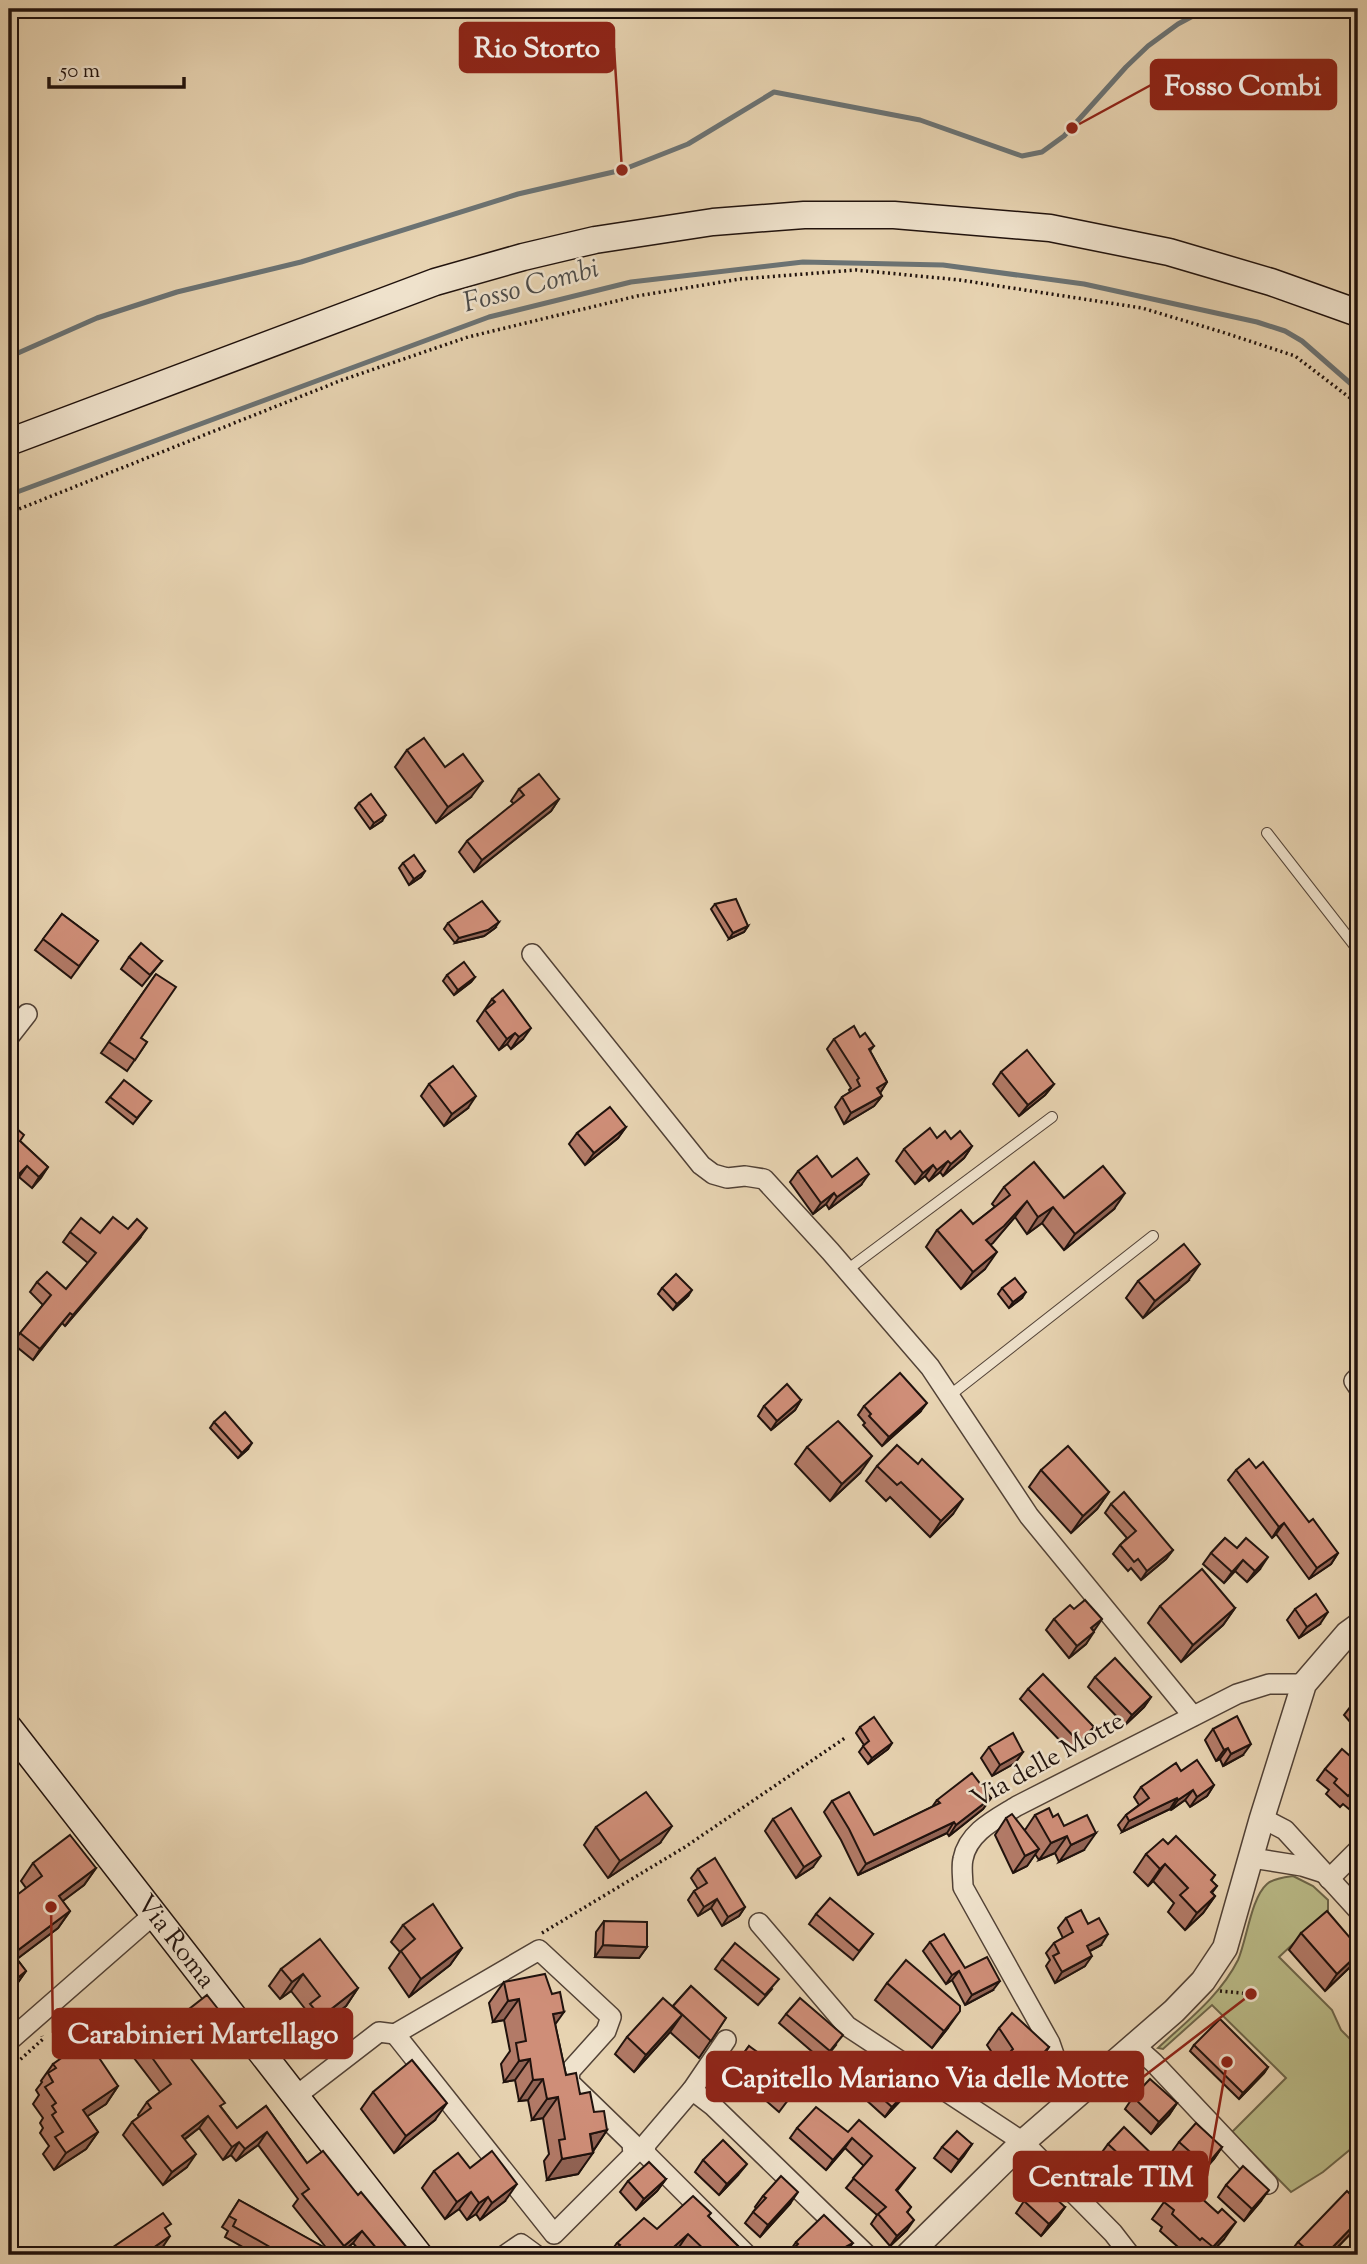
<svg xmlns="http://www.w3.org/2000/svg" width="1367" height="2264" viewBox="0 0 1367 2264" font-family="'Sorts Mill Goudy',serif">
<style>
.green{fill:#babb88;stroke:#6d664a;stroke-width:2}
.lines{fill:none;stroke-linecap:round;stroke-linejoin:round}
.stream{stroke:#6b7374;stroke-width:5}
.service-casing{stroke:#524236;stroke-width:12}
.minor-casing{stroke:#524236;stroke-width:22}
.tertiary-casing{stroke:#524236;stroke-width:27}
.secondary-casing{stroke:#20120d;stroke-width:29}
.path{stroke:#20120d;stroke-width:3.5;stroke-dasharray:2 3.5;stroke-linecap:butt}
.service{stroke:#efe2cc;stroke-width:10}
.minor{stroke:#efe2cc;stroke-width:19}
.tertiary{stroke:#efe2cc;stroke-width:24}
.secondary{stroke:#efe2cc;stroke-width:26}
.wall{fill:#b27a67;stroke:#20120d;stroke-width:2}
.shaded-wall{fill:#916354;stroke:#20120d;stroke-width:2}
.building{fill:#cf8e78;stroke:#20120d;stroke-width:2}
.labels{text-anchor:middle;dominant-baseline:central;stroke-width:5;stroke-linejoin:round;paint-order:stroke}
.street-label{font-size:26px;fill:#20120d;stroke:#efe2cc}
.water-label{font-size:28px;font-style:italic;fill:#4c4b49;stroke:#efe2cc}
.leader{fill:none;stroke:#8f2418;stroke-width:2.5}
.callout-dot{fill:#8f2418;stroke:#efe2cc;stroke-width:2.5}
.callout{fill:#8f2418;stroke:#8f2418;stroke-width:2.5}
.callout-label{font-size:28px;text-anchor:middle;font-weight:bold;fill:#fff}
</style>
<rect width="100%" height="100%" fill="#e7d3b1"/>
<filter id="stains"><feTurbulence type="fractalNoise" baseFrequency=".00286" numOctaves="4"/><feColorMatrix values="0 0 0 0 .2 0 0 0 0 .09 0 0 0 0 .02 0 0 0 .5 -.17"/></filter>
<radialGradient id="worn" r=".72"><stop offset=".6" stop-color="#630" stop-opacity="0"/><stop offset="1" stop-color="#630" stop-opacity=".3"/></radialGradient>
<path class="green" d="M 1293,1876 L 1313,1886 L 1328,1900 L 1328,1911 L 1279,1957 L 1332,2010 L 1341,2030 L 1358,2047 L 1358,2143 L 1323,2172 L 1291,2192 L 1232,2132 L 1286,2078 L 1212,2005 L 1163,2049 L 1158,2048 C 1187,2021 1220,1996 1238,1960 C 1247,1939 1251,1898 1267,1884 C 1274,1878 1285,1877 1293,1876 Z"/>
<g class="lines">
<g class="stream">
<path d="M 9,357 L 97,318 L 177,292 L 301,262 L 518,194 L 622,170 L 688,144 L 774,92 L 920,120 L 1022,156 L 1042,152 L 1064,136 L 1126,67 L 1148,46 L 1178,24 L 1206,9"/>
<path d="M 9,495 L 489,317 L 631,282 L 803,262 L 943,265 L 1084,284 L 1257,322 L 1285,331 L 1302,341 L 1358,390"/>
</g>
<g class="service-casing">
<g id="service">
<path d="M 1267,833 L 1358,950"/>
<path d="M 847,1270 L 1052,1117"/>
<path d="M 949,1396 L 1153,1236"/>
</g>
</g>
<g class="minor-casing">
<g id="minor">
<path d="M 532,954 L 701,1165 L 713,1174 L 727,1178 L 745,1176 L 764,1179 L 830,1251 L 930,1367 L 1029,1516 L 1193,1716"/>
<path d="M 9,1037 L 27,1014"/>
<path d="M 1358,1377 L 1354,1381 L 1358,1387"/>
<path d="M 1262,1818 L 1285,1830 L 1358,1910"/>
<path d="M 1252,1858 L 1302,1866 L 1324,1873"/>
<path d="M 1329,1879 L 1358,1850"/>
<path d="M 759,1923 L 847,2026 L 1023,2142 L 1113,2233 L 1130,2255"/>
<path d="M 539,1950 L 611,2017 L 606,2031 L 570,2071 L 569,2082 L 632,2143 L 633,2155 L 554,2234 L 395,2034 Z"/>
<path d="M 9,2041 L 153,1915"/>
<path d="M 1134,2045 L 1154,2063 L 1268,2184"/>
<path d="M 692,2090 L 726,2040"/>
<path d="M 296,2096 L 379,2032 L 395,2034"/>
<path d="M 1073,2098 L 1066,2089 L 1050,2043 L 963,1887 C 963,1878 961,1867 963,1859 C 968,1832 996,1819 1017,1806 L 1237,1694 L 1269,1684 L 1304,1684"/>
<path d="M 505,2255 L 521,2244 L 536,2255"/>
<path d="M 747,2255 L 645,2153 L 646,2144 L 692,2090 L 713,2106 L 867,2255"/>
</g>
</g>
<g class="tertiary-casing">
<path id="tertiary" d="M 908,2255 L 1023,2142 L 1174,2011 L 1203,1981 L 1225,1948 L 1262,1818 L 1304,1684 L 1347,1634 L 1358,1626"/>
</g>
<g class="secondary-casing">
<g id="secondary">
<path d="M 9,442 L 435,282 L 523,257 L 595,240 L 713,222 L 804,215 L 894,215 L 1050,228 L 1169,252 L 1271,282 L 1358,313"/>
<path id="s1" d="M 9,1728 L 419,2255"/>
</g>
</g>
<g class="path">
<path d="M 9,513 L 342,380 L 468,337 L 637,296 L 740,279 L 856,270 L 960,280 L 1142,308 L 1222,332 L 1295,356 L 1358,404"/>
<path d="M 542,1933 L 685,1847 L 845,1738"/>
<path d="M 1220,1991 L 1251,1994"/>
<path d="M 9,2063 L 12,2067 L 43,2039 L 42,2036"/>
</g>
<use href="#service" class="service"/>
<use href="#minor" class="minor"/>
<use href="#tertiary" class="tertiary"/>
<use href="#secondary" class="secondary"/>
</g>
<g class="wall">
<path d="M 407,750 L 471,797 L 436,823 L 395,767 Z"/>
<path d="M 1358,778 L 1358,801 L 1352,787 Z"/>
<path d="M 519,789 L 559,799 L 551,811 L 474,872 L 459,852 L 467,841 L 514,804 L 511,801 Z"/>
<path d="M 359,803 L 382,821 L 370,829 L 355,808 Z"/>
<path d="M 403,863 L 425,871 L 421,877 L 409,885 L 399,868 Z"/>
<path d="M 715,904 L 748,926 L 744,932 L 729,939 L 711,909 Z"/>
<path d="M 62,914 L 98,941 L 71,978 L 35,950 Z"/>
<path d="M 448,923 L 495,928 L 484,936 L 455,943 L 444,929 Z"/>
<path d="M 129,957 L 162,961 L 142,986 L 121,969 Z"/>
<path d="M 156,974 L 141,1038 L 147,1042 L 127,1071 L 101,1053 Z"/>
<path d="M 447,975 L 475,977 L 471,982 L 454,995 L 443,981 Z"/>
<path d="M 492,999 L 523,1039 L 511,1049 L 507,1044 L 499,1050 L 477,1021 Z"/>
<path d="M 860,1037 L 874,1046 L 870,1051 L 887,1082 L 880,1093 L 882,1096 L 874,1106 L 844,1124 L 835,1107 L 842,1097 L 850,1092 L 849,1090 L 851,1088 L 827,1049 L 834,1039 Z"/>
<path d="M 1001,1072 L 1054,1084 L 1045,1095 L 1019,1116 L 993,1084 Z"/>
<path d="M 429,1084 L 468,1108 L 444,1126 L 421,1096 Z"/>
<path d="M 110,1097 L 151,1101 L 133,1124 L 106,1102 Z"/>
<path d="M 626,1127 L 618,1138 L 585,1165 L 569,1144 L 577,1133 Z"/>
<path d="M 937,1138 L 951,1139 L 972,1146 L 964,1158 L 943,1176 L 940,1172 L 929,1181 L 925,1176 L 915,1184 L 896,1161 L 904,1149 Z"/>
<path d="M 20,1141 L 48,1167 L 32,1188 L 19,1177 Z"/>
<path d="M 798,1171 L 832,1177 L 861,1185 L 829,1209 L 826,1204 L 813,1214 L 790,1182 Z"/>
<path d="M 1004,1187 L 1064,1198 L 1114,1209 L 1064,1250 L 1042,1223 L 1027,1234 L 1015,1217 L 990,1245 L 985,1269 L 961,1289 L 926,1247 L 937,1230 L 973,1224 L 995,1207 L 992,1204 Z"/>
<path d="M 70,1232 L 100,1233 L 140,1238 L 65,1326 L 62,1323 L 33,1360 L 12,1343 L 43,1305 L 30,1292 L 37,1282 L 66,1289 L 88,1263 L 63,1242 Z"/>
<path d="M 1138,1281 L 1188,1281 L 1143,1318 L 1126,1298 Z"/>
<path d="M 662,1288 L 688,1296 L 673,1310 L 658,1294 Z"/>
<path d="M 1002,1288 L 1022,1298 L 1009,1308 L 998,1294 Z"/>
<path d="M 801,1400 L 795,1410 L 771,1430 L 758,1416 L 764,1406 Z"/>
<path d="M 864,1406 L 920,1412 L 882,1446 L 863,1425 L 865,1423 L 858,1415 Z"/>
<path d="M 214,1422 L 248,1449 L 238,1458 L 210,1428 Z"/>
<path d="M 807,1447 L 860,1473 L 830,1501 L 795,1464 Z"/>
<path d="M 877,1466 L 953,1514 L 930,1537 L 890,1497 L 886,1501 L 866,1481 Z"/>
<path d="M 1041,1470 L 1109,1492 L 1097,1509 L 1071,1533 L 1029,1487 Z"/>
<path d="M 1236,1470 L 1309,1522 L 1338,1553 L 1331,1564 L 1309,1579 L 1276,1534 L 1272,1538 L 1228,1480 Z"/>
<path d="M 1111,1504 L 1173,1550 L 1166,1559 L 1141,1580 L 1131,1568 L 1128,1571 L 1113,1554 L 1120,1545 L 1127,1538 L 1105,1513 Z"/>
<path d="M 1225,1538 L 1260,1569 L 1247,1582 L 1235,1571 L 1224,1583 L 1203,1564 L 1211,1553 Z"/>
<path d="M 1160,1606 L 1235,1608 L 1223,1625 L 1181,1662 L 1148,1623 Z"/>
<path d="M 1295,1609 L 1320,1624 L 1299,1638 L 1287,1620 Z"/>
<path d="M 1054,1619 L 1093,1631 L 1086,1644 L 1069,1658 L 1046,1630 Z"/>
<path d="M 1095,1677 L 1151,1697 L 1144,1707 L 1125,1725 L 1088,1687 Z"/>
<path d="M 1028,1689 L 1087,1737 L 1071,1752 L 1020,1699 Z"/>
<path d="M 1358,1699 L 1358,1731 L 1344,1715 L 1351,1706 Z"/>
<path d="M 860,1727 L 892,1743 L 888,1749 L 868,1764 L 859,1752 L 864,1745 L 856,1733 Z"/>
<path d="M 1213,1729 L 1243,1755 L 1223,1766 L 1220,1759 L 1216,1761 L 1205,1740 Z"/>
<path d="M 989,1747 L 1023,1752 L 1015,1763 L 992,1776 L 981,1758 Z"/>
<path d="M 1358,1763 L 1358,1810 L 1355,1814 L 1343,1804 L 1340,1807 L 1326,1794 L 1329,1790 L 1317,1780 L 1325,1769 Z"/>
<path d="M 1181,1771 L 1214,1785 L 1207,1796 L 1190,1807 L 1185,1800 L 1171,1810 L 1170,1809 L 1122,1832 L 1118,1825 L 1126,1815 L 1139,1805 L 1134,1797 L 1141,1787 Z"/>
<path d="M 991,1798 L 983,1809 L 949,1836 L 947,1833 L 858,1875 L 841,1840 L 824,1812 L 832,1801 L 874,1835 L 932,1807 L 937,1800 Z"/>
<path d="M 1035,1815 L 1053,1817 L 1064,1826 L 1084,1850 L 1059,1862 L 1055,1853 L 1039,1860 L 1035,1854 L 1027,1866 L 1013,1873 L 995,1835 L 1006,1818 L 1025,1830 Z"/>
<path d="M 773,1819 L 813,1867 L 796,1878 L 765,1831 Z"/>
<path d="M 596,1827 L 660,1843 L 608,1878 L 584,1845 Z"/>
<path d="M 1168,1844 L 1215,1875 L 1211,1881 L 1217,1886 L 1212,1893 L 1215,1896 L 1203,1913 L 1185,1930 L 1168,1912 L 1174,1903 L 1153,1881 L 1148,1886 L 1134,1872 L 1146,1854 Z"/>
<path d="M 33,1863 L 96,1868 L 84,1885 L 62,1901 L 70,1911 L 58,1928 L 17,1959 L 26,1971 L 14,1988 L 9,1992 L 26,1888 L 21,1881 Z"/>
<path d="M 698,1869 L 745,1907 L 739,1916 L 722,1926 L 711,1908 L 698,1916 L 688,1900 L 694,1891 L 698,1889 L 691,1878 Z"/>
<path d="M 816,1914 L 873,1934 L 853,1960 L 809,1924 Z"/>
<path d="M 1066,1918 L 1101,1945 L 1090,1951 L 1085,1966 L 1055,1983 L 1046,1966 L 1050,1960 L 1046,1953 L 1054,1943 L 1063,1938 L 1058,1928 Z"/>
<path d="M 604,1921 L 647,1947 L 639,1958 L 595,1957 L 596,1932 Z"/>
<path d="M 403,1925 L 462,1948 L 450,1965 L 409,1997 L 389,1968 L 400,1952 L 391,1942 Z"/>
<path d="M 1301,1933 L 1350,1967 L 1325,1991 L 1289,1950 Z"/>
<path d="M 930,1942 L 965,1968 L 993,1990 L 965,2005 L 952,1980 L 946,1984 L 923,1951 Z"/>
<path d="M 722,1959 L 772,1989 L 758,2005 L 715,1969 Z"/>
<path d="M 281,1969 L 358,1988 L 346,2006 L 309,2034 L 298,2021 L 306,2010 L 291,1991 L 280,1999 L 269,1986 Z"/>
<path d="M 504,1982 L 555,2024 L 566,2075 L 607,2130 L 578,2174 L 547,2180 L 544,2161 L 549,2154 L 543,2118 L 532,2120 L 528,2100 L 519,2101 L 515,2080 L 504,2082 L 501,2064 L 510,2051 L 504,2020 L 493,2022 L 489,2003 Z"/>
<path d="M 887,1983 L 948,2028 L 932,2048 L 875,2000 Z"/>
<path d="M 691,1986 L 726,2018 L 699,2058 L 670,2032 L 634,2072 L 615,2054 L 627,2037 L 672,2007 Z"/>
<path d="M 222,2014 L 213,2027 L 183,2050 L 221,2107 L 237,2128 L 266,2106 L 307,2163 L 358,2195 L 413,2255 L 363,2255 L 353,2243 L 339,2255 L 257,2255 L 225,2237 L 228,2231 L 222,2227 L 239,2200 L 328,2250 L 293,2206 L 298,2199 L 258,2145 L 236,2161 L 231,2155 L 223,2160 L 199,2128 L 184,2140 L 187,2167 L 163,2185 L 123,2135 L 132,2122 L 139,2117 L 138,2115 L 147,2102 L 160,2092 L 134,2058 L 143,2045 Z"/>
<path d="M 786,2014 L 836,2045 L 823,2061 L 779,2023 Z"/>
<path d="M 999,2028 L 1049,2047 L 1037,2064 L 1012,2092 L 999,2068 L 1001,2066 L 987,2045 Z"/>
<path d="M 1194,2045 L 1268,2067 L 1264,2073 L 1239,2099 L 1190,2051 Z"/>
<path d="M 749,2046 L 794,2092 L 779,2112 L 756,2092 L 754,2094 L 728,2075 Z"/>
<path d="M 53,2064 L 118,2086 L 106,2104 L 87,2116 L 98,2132 L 86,2149 L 54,2170 L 43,2154 L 49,2146 L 40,2133 L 43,2128 L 40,2123 L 43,2118 L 33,2104 L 39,2095 L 36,2090 L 42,2082 L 41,2081 Z"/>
<path d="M 850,2069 L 907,2091 L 900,2101 L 885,2117 L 843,2079 Z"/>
<path d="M 373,2092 L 435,2120 L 394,2153 L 361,2109 Z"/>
<path d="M 1133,2097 L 1177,2103 L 1169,2115 L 1151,2134 L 1125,2109 Z"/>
<path d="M 797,2128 L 848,2132 L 915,2168 L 897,2191 L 911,2207 L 907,2213 L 907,2230 L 890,2246 L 871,2224 L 877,2215 L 846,2188 L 864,2166 L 845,2148 L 826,2170 L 790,2138 Z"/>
<path d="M 1179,2142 L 1222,2147 L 1214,2159 L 1198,2177 L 1171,2153 Z"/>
<path d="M 972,2144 L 951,2172 L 934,2158 L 942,2147 Z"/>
<path d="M 1108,2144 L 1161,2163 L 1153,2174 L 1136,2191 L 1100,2155 Z"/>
<path d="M 703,2160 L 738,2175 L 719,2195 L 695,2172 Z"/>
<path d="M 470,2168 L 505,2201 L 480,2220 L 476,2214 L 467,2220 L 459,2209 L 445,2219 L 422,2188 L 434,2171 Z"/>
<path d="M 666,2179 L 657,2191 L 636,2210 L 620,2192 L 628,2181 Z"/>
<path d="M 1226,2185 L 1261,2201 L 1244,2221 L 1218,2197 Z"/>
<path d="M 763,2196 L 790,2204 L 760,2237 L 745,2223 L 756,2208 L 755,2207 Z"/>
<path d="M 1198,2196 L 1224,2239 L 1209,2255 L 1187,2255 L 1160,2231 L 1162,2227 L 1152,2219 L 1164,2202 Z"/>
<path d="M 1024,2201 L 1065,2207 L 1057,2218 L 1041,2236 L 1016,2213 Z"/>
<path d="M 711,2213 L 708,2216 L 747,2255 L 687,2255 L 679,2247 L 670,2255 L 608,2255 L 617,2243 Z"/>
<path d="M 1356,2228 L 1330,2255 L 1288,2255 L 1298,2242 Z"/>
<path d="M 796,2242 L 846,2252 L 844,2254 L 846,2255 L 788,2255 L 790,2252 L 789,2252 Z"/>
</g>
<g class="shaded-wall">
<path d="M 483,781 L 471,797 L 436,823 L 448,807 Z"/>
<path d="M 559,799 L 551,811 L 474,872 L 482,860 Z"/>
<path d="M 386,815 L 382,821 L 370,829 L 374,823 Z"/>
<path d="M 425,871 L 421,877 L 409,885 L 414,879 Z"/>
<path d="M 499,922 L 495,928 L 484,936 L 455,943 L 459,938 Z"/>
<path d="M 748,926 L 744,932 L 729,939 L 733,933 Z"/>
<path d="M 475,977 L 471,982 L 454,995 L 458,990 Z"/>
<path d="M 531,1028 L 523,1039 L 511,1049 L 519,1037 Z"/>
<path d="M 515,1033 L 507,1044 L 499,1050 L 507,1039 Z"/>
<path d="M 887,1082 L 880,1093 L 877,1088 Z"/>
<path d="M 1054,1084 L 1045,1095 L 1019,1116 L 1028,1105 Z"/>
<path d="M 476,1096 L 468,1108 L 444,1126 L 452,1114 Z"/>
<path d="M 882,1096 L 874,1106 L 844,1124 L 851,1113 Z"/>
<path d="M 626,1127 L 618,1138 L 585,1165 L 594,1153 Z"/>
<path d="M 972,1146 L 964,1158 L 943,1176 L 951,1164 Z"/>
<path d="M 948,1161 L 940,1172 L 929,1181 L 937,1170 Z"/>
<path d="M 933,1165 L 925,1176 L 915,1184 L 923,1173 Z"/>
<path d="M 27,1166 L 19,1177 L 9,1187 L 9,1184 Z"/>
<path d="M 48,1167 L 41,1178 L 32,1188 L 39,1177 Z"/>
<path d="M 869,1174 L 861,1185 L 829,1209 L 837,1197 Z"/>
<path d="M 834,1193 L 826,1204 L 813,1214 L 821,1203 Z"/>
<path d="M 1125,1193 L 1114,1209 L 1064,1250 L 1075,1234 Z"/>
<path d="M 1027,1201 L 1015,1217 L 993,1243 L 975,1256 L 986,1240 Z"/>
<path d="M 1053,1207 L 1042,1223 L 1027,1234 L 1038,1217 Z"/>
<path d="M 147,1228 L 140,1238 L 65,1326 L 73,1315 Z"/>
<path d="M 997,1252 L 985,1269 L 961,1289 L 973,1272 Z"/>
<path d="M 1200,1264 L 1188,1281 L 1143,1318 L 1155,1301 Z"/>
<path d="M 692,1290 L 688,1296 L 673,1310 L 677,1304 Z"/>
<path d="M 1026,1292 L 1022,1298 L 1009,1308 L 1013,1302 Z"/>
<path d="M 70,1313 L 62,1323 L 33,1360 L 40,1349 Z"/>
<path d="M 801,1400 L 795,1410 L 771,1430 L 777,1421 Z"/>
<path d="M 927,1403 L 920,1412 L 882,1446 L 889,1437 Z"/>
<path d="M 252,1443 L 248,1449 L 238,1458 L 242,1453 Z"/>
<path d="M 872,1456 L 860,1473 L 830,1501 L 842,1484 Z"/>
<path d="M 1109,1492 L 1097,1509 L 1071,1533 L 1083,1516 Z"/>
<path d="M 963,1499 L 953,1514 L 930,1537 L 941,1521 Z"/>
<path d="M 1284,1523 L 1276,1534 L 1272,1538 L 1279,1527 Z"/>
<path d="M 1173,1550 L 1166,1559 L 1141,1580 L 1147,1571 Z"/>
<path d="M 1338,1553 L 1331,1564 L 1309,1579 L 1317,1568 Z"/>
<path d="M 1268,1557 L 1260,1569 L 1247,1582 L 1255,1571 Z"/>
<path d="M 1243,1560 L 1235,1571 L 1224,1583 L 1232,1572 Z"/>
<path d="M 1235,1608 L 1223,1625 L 1181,1662 L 1193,1645 Z"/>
<path d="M 1328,1612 L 1320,1624 L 1299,1638 L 1307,1627 Z"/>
<path d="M 1102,1619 L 1094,1631 L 1091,1628 Z"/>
<path d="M 1094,1632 L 1086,1644 L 1069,1658 L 1077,1646 Z"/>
<path d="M 1151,1697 L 1144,1707 L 1125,1725 L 1132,1715 Z"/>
<path d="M 1094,1727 L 1087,1737 L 1071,1752 L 1079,1742 Z"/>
<path d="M 892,1743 L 888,1749 L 868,1764 L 872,1758 Z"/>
<path d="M 1251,1744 L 1243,1755 L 1223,1766 L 1231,1754 Z"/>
<path d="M 1228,1748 L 1220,1759 L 1216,1761 L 1224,1750 Z"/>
<path d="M 1023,1752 L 1015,1763 L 992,1776 L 1000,1765 Z"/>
<path d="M 1214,1785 L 1207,1796 L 1190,1807 L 1197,1797 Z"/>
<path d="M 1193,1790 L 1185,1800 L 1171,1810 L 1178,1800 Z"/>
<path d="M 991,1798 L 983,1809 L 949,1836 L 956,1825 Z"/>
<path d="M 1177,1798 L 1170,1809 L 1122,1832 L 1129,1821 Z"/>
<path d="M 954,1822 L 947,1833 L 858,1875 L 866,1864 Z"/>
<path d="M 672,1826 L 660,1843 L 608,1878 L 620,1861 Z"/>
<path d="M 1096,1833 L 1084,1850 L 1059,1862 L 1071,1845 Z"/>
<path d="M 1067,1836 L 1055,1853 L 1039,1860 L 1051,1843 Z"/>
<path d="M 1039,1849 L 1027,1866 L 1013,1873 L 1025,1856 Z"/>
<path d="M 821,1856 L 813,1867 L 796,1878 L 804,1867 Z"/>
<path d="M 1165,1864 L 1153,1881 L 1148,1886 L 1160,1869 Z"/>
<path d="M 96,1868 L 84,1885 L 47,1913 L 59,1896 Z"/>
<path d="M 1215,1896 L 1203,1913 L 1185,1930 L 1197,1913 Z"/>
<path d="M 717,1899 L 711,1908 L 698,1916 L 704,1907 Z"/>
<path d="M 745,1907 L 739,1916 L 722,1926 L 728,1917 Z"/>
<path d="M 70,1911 L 58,1928 L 9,1965 L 13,1954 Z"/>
<path d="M 1108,1934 L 1101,1945 L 1080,1956 L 1087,1946 Z"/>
<path d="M 603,1945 L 647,1947 L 639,1958 L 595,1957 Z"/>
<path d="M 462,1948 L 450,1965 L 409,1997 L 421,1979 Z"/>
<path d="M 1358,1954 L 1350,1967 L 1325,1991 L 1337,1974 Z"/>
<path d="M 1092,1956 L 1085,1966 L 1055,1983 L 1062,1972 Z"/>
<path d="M 26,1971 L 14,1988 L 9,1992 L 9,1985 Z"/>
<path d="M 959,1971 L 952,1980 L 946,1984 L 952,1975 Z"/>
<path d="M 303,1974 L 291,1991 L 280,1999 L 292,1982 Z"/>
<path d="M 1000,1981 L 993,1990 L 965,2005 L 972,1995 Z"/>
<path d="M 358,1988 L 346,2006 L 309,2034 L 321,2017 Z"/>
<path d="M 519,1999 L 504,2020 L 493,2022 L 508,2001 Z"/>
<path d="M 960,2011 L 948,2028 L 932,2048 L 944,2031 Z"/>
<path d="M 564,2012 L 549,2033 L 553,2014 Z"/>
<path d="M 222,2014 L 213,2027 L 172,2059 L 181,2046 Z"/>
<path d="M 682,2015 L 670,2032 L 634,2072 L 646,2055 Z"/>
<path d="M 1049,2047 L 1037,2064 L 1012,2092 L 1024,2074 Z"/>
<path d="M 530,2059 L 515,2080 L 504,2082 L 519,2061 Z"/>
<path d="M 1268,2067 L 1264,2073 L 1239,2099 L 1243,2093 Z"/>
<path d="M 543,2079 L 528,2100 L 519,2101 L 533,2080 Z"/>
<path d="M 118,2086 L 106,2104 L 71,2127 L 83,2110 Z"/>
<path d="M 907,2091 L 900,2101 L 885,2117 L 892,2107 Z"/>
<path d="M 558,2097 L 543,2118 L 532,2120 L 547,2099 Z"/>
<path d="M 447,2103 L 435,2120 L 394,2153 L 406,2136 Z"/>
<path d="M 1177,2103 L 1169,2115 L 1151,2134 L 1159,2122 Z"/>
<path d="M 208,2116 L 199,2128 L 173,2148 L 182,2136 Z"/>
<path d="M 607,2130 L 593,2151 L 590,2134 Z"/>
<path d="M 98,2132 L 86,2149 L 54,2170 L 66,2153 Z"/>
<path d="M 267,2132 L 258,2145 L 236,2161 L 245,2149 Z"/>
<path d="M 852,2138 L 845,2148 L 826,2170 L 833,2160 Z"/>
<path d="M 239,2142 L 231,2155 L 223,2160 L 232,2147 Z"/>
<path d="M 972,2144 L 964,2156 L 951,2172 L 959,2160 Z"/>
<path d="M 1222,2147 L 1214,2159 L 1198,2177 L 1206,2166 Z"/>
<path d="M 593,2153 L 578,2174 L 547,2180 L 562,2159 Z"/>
<path d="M 196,2154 L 187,2167 L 163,2185 L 172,2172 Z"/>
<path d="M 1161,2163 L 1153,2174 L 1136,2191 L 1145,2179 Z"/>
<path d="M 747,2164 L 738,2175 L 719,2195 L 727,2184 Z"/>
<path d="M 666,2179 L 657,2191 L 636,2210 L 644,2199 Z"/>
<path d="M 517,2184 L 505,2201 L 480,2220 L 492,2203 Z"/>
<path d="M 1269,2190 L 1261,2201 L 1244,2221 L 1252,2209 Z"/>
<path d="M 471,2192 L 459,2209 L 445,2219 L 457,2202 Z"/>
<path d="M 798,2192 L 790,2204 L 760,2237 L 768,2225 Z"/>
<path d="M 488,2197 L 476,2214 L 467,2220 L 479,2203 Z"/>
<path d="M 1065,2207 L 1057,2218 L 1041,2236 L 1049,2224 Z"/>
<path d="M 914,2220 L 907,2230 L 890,2246 L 897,2236 Z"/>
<path d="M 1358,2221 L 1358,2225 L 1356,2228 L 1330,2255 L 1325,2255 Z"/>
<path d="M 1236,2222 L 1224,2239 L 1209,2255 L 1208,2255 L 1213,2247 Z"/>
<path d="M 362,2231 L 353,2243 L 339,2255 L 338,2255 L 344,2246 Z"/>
<path d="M 688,2234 L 679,2247 L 670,2255 L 665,2255 Z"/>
<path d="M 170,2236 L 162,2248 L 151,2255 L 143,2255 Z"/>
<path d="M 853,2243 L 846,2252 L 841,2255 L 840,2250 Z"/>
</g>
<g class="building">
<path d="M 424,738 L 445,767 L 463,754 L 483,781 L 448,807 L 407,750 Z"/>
<path d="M 539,774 L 559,799 L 482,860 L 467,841 L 524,795 L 519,789 Z"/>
<path d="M 371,794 L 386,815 L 374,823 L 359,803 Z"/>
<path d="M 414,855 L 425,871 L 414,879 L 403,863 Z"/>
<path d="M 736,899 L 748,926 L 733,933 L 715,904 Z"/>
<path d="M 482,901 L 499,922 L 488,930 L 459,938 L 448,923 Z"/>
<path d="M 62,914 L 98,941 L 79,966 L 43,939 Z"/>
<path d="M 141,943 L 162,961 L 150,975 L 129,957 Z"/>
<path d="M 464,962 L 475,977 L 458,990 L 447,975 Z"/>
<path d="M 156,974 L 176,987 L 141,1038 L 147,1042 L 135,1060 L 109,1042 Z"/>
<path d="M 503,990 L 531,1028 L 519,1037 L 515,1033 L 507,1039 L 485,1010 L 495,1002 L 492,999 Z"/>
<path d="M 854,1026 L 860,1037 L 865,1033 L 874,1046 L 869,1049 L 887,1082 L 877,1088 L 882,1096 L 851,1113 L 842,1097 L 860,1086 L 857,1080 L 859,1078 L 834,1039 Z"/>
<path d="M 1027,1050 L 1054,1084 L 1028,1105 L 1001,1072 Z"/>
<path d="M 453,1066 L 476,1096 L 452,1114 L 429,1084 Z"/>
<path d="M 124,1080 L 151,1101 L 137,1118 L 110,1097 Z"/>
<path d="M 610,1107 L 626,1127 L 594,1153 L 577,1133 Z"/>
<path d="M 9,1122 L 24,1135 L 20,1141 L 48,1167 L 39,1177 L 27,1166 L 9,1184 Z"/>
<path d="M 930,1128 L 937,1138 L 945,1131 L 951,1139 L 960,1131 L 972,1146 L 951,1164 L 948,1161 L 937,1170 L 933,1165 L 923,1173 L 904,1149 Z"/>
<path d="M 817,1156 L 832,1177 L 857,1158 L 869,1174 L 837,1197 L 834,1193 L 821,1203 L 798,1171 Z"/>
<path d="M 1034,1162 L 1064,1198 L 1103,1166 L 1125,1193 L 1075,1234 L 1053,1207 L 1038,1217 L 1027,1201 L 1004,1226 L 986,1240 L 997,1252 L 973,1272 L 937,1230 L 961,1210 L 973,1224 L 1010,1195 L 1004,1187 Z"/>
<path d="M 113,1217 L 128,1229 L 137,1219 L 147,1228 L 73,1315 L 70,1313 L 40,1349 L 20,1333 L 51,1295 L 37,1282 L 47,1272 L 66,1289 L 96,1253 L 70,1232 L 81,1218 L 100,1233 Z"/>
<path d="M 1184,1244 L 1200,1264 L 1155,1301 L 1138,1281 Z"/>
<path d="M 676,1274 L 692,1290 L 677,1304 L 662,1288 Z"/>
<path d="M 1015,1278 L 1026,1292 L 1013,1302 L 1002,1288 Z"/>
<path d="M 900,1373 L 927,1403 L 889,1437 L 869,1416 L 871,1414 L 864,1406 Z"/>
<path d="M 787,1384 L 801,1400 L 777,1421 L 764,1406 Z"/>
<path d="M 225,1412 L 252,1443 L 242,1453 L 214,1422 Z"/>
<path d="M 838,1421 L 872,1456 L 842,1484 L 807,1447 Z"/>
<path d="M 897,1445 L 918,1464 L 922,1459 L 963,1499 L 941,1521 L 901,1482 L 897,1485 L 877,1466 Z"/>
<path d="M 1068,1446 L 1109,1492 L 1083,1516 L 1041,1470 Z"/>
<path d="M 1249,1459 L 1256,1468 L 1263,1462 L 1309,1522 L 1313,1519 L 1338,1553 L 1317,1568 L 1284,1523 L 1279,1527 L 1236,1470 Z"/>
<path d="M 1124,1492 L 1173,1550 L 1147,1571 L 1138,1559 L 1134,1562 L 1120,1545 L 1136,1531 L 1111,1504 Z"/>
<path d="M 1225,1538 L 1237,1548 L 1246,1538 L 1268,1557 L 1255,1571 L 1243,1560 L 1232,1572 L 1211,1553 Z"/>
<path d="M 1202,1569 L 1235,1608 L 1193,1645 L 1160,1606 Z"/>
<path d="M 1316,1594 L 1328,1612 L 1307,1627 L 1295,1609 Z"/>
<path d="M 1085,1600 L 1102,1619 L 1091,1628 L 1094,1632 L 1077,1646 L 1054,1619 L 1070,1605 L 1074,1609 Z"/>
<path d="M 1115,1658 L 1151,1697 L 1132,1715 L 1095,1677 Z"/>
<path d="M 1043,1674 L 1094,1727 L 1079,1742 L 1028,1689 Z"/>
<path d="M 1358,1699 L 1358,1714 L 1351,1706 Z"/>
<path d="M 1237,1716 L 1251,1744 L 1231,1754 L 1228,1748 L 1224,1750 L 1213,1729 Z"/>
<path d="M 874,1717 L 892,1743 L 872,1758 L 863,1746 L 869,1741 L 860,1727 Z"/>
<path d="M 1013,1733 L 1023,1752 L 1000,1765 L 989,1747 Z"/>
<path d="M 1342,1749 L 1358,1763 L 1358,1798 L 1352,1792 L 1348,1796 L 1334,1783 L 1337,1779 L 1325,1769 Z"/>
<path d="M 1197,1760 L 1214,1785 L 1197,1797 L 1193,1790 L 1178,1800 L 1177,1798 L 1129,1821 L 1126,1815 L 1149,1798 L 1141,1787 L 1176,1763 L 1181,1771 Z"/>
<path d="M 972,1773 L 991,1798 L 956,1825 L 954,1822 L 866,1864 L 849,1829 L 832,1801 L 849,1792 L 874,1835 L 940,1803 L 937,1800 Z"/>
<path d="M 646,1792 L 672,1826 L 620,1861 L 596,1827 Z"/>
<path d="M 791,1808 L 821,1856 L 804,1867 L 773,1819 Z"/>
<path d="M 1049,1808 L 1053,1817 L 1058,1814 L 1064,1826 L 1087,1815 L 1096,1833 L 1071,1845 L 1067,1836 L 1051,1843 L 1035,1815 Z"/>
<path d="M 1012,1814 L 1039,1849 L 1025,1856 L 1006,1818 Z"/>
<path d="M 70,1835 L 96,1868 L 59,1896 L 70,1911 L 13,1954 L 26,1971 L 9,1985 L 9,1901 L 42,1876 L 33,1863 Z"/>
<path d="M 1176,1836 L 1215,1875 L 1211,1880 L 1217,1886 L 1211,1892 L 1215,1896 L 1197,1913 L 1180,1895 L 1188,1888 L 1165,1864 L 1160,1869 L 1146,1854 L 1163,1839 L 1168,1844 Z"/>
<path d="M 715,1858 L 745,1907 L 728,1917 L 717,1899 L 704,1907 L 694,1891 L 707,1883 L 698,1869 Z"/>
<path d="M 830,1898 L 873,1934 L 859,1951 L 816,1914 Z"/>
<path d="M 433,1904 L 462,1948 L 421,1979 L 401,1951 L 415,1939 L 403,1925 Z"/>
<path d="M 1081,1910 L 1088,1924 L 1099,1918 L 1108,1934 L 1087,1946 L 1092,1956 L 1062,1972 L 1053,1956 L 1059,1953 L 1054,1943 L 1073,1932 L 1066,1918 Z"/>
<path d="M 1327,1911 L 1358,1947 L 1358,1954 L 1337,1974 L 1301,1933 Z"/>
<path d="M 604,1921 L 647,1922 L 647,1947 L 603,1945 Z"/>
<path d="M 944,1934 L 965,1968 L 987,1957 L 1000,1981 L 972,1995 L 959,1971 L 952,1975 L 930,1942 Z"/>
<path d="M 320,1939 L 358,1988 L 321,2017 L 310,2004 L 320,1996 L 303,1974 L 292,1982 L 281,1969 Z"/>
<path d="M 735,1943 L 779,1979 L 765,1995 L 722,1959 Z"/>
<path d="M 906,1960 L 960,2006 L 960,2011 L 944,2031 L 887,1983 Z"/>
<path d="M 545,1974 L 552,1994 L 560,1992 L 564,2012 L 553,2014 L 566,2075 L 576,2073 L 580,2094 L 590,2092 L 594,2112 L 604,2111 L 607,2130 L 590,2134 L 593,2153 L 562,2159 L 559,2140 L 565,2139 L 558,2097 L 547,2099 L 543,2079 L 533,2080 L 530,2059 L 519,2061 L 516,2043 L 526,2041 L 519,1999 L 508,2001 L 504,1982 Z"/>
<path d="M 691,1986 L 726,2018 L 711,2041 L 673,2006 Z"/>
<path d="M 207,1995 L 222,2014 L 181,2046 L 225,2103 L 220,2106 L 237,2128 L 266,2106 L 307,2163 L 323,2151 L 358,2195 L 361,2192 L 413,2255 L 382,2255 L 362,2231 L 344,2246 L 302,2194 L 309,2189 L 267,2132 L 245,2149 L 239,2142 L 232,2147 L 208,2116 L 182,2136 L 196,2154 L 172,2172 L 132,2122 L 151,2108 L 147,2102 L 171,2084 L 143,2045 Z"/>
<path d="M 663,1998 L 682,2015 L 646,2055 L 627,2037 Z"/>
<path d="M 800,1998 L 843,2035 L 830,2051 L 786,2014 Z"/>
<path d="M 1012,2013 L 1049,2047 L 1024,2074 L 1011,2051 L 1013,2049 L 999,2028 Z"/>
<path d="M 1220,2019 L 1268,2067 L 1243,2093 L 1194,2045 Z"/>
<path d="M 87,2040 L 118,2086 L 83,2110 L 98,2132 L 66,2153 L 55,2137 L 63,2132 L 52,2115 L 56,2112 L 52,2106 L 56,2103 L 45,2087 L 53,2082 L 48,2073 L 56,2068 L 53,2064 Z"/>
<path d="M 749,2046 L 770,2061 L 773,2057 L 802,2082 L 787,2101 L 763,2081 L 762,2084 L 735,2065 Z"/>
<path d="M 865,2053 L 907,2091 L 892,2107 L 850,2069 Z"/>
<path d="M 412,2060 L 447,2103 L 406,2136 L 373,2092 Z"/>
<path d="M 1150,2079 L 1177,2103 L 1159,2122 L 1133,2097 Z"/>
<path d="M 816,2107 L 848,2132 L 859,2120 L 915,2168 L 896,2190 L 911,2207 L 907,2212 L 914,2220 L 897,2236 L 878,2214 L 886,2207 L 853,2178 L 872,2156 L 852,2138 L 833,2160 L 797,2128 Z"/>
<path d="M 1196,2123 L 1222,2147 L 1206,2166 L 1179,2142 Z"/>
<path d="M 1124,2127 L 1161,2163 L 1145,2179 L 1108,2144 Z"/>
<path d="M 957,2131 L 972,2144 L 959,2160 L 942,2147 Z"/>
<path d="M 723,2140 L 747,2164 L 727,2184 L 703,2160 Z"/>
<path d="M 492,2151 L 517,2184 L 492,2203 L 488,2197 L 479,2203 L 471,2192 L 457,2202 L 434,2171 L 458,2153 L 470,2168 Z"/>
<path d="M 649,2162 L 666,2179 L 644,2199 L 628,2181 Z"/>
<path d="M 1243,2166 L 1269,2190 L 1252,2209 L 1226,2185 Z"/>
<path d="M 781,2176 L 798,2192 L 768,2225 L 753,2212 L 766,2198 L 763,2196 Z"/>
<path d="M 1186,2177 L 1201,2191 L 1198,2195 L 1218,2213 L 1222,2209 L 1236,2222 L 1213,2247 L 1202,2238 L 1200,2240 L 1172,2214 L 1174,2210 L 1164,2202 Z"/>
<path d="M 1040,2184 L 1065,2207 L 1049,2224 L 1024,2201 Z"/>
<path d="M 1347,2191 L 1358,2202 L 1358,2221 L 1325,2255 L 1313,2255 L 1298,2242 Z"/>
<path d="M 693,2196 L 711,2213 L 708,2216 L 747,2255 L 710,2255 L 688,2234 L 665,2255 L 610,2255 L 620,2245 L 617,2243 L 644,2218 L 657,2229 Z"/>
<path d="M 239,2200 L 338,2255 L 294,2255 L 290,2252 L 288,2255 L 284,2255 L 233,2226 L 236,2220 L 229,2216 Z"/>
<path d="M 163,2213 L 171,2224 L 165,2228 L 170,2236 L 143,2255 L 109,2255 L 106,2252 Z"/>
<path d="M 824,2215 L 853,2243 L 840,2250 L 846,2255 L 793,2255 L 790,2252 L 798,2244 L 796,2242 Z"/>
<path d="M 1266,2249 L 1273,2255 L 1260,2255 Z"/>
</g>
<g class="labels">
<g class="street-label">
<text transform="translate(1048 1761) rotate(-29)">Via delle Motte</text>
<text stroke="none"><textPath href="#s1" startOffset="271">Via Roma</textPath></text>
</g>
<g class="water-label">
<text transform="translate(531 287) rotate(-15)">Fosso Combi</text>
</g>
</g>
<path class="leader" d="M622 170L614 48M1072 128L1151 85M51 1907L53 2033M1251 1994L1143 2077M1227 2062L1207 2176"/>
<g class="callout-dot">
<circle cx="622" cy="170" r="7"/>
<circle cx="1072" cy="128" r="7"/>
<circle cx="51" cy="1907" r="7"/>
<circle cx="1251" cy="1994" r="7"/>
<circle cx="1227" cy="2062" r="7"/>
</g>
<g class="callout">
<rect x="460" y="23" width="154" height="49" rx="7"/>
<rect x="1151" y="60" width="185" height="49" rx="7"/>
<rect x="53" y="2009" width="299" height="49" rx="7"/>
<rect x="707" y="2052" width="436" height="49" rx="7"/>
<rect x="1014" y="2152" width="193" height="49" rx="7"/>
</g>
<g class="callout-label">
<text x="537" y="57">Rio Storto</text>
<text x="1243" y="95">Fosso Combi</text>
<text x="203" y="2043">Carabinieri Martellago</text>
<text x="925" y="2087">Capitello Mariano Via delle Motte</text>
<text x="1111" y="2186">Centrale TIM</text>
</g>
<rect width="1367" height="2264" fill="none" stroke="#e7d3b1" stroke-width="35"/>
<rect x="10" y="10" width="1346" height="2243" fill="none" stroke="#20120d" stroke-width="3.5"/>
<rect x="18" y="18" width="1332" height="2229" fill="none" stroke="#20120d" stroke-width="2"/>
<path d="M49 77v10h135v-10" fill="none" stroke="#20120d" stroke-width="3.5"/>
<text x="60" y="77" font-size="21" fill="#20120d" stroke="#efe2cc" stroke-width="5" paint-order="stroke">50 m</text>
<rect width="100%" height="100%" filter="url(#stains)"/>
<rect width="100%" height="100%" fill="url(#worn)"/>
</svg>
